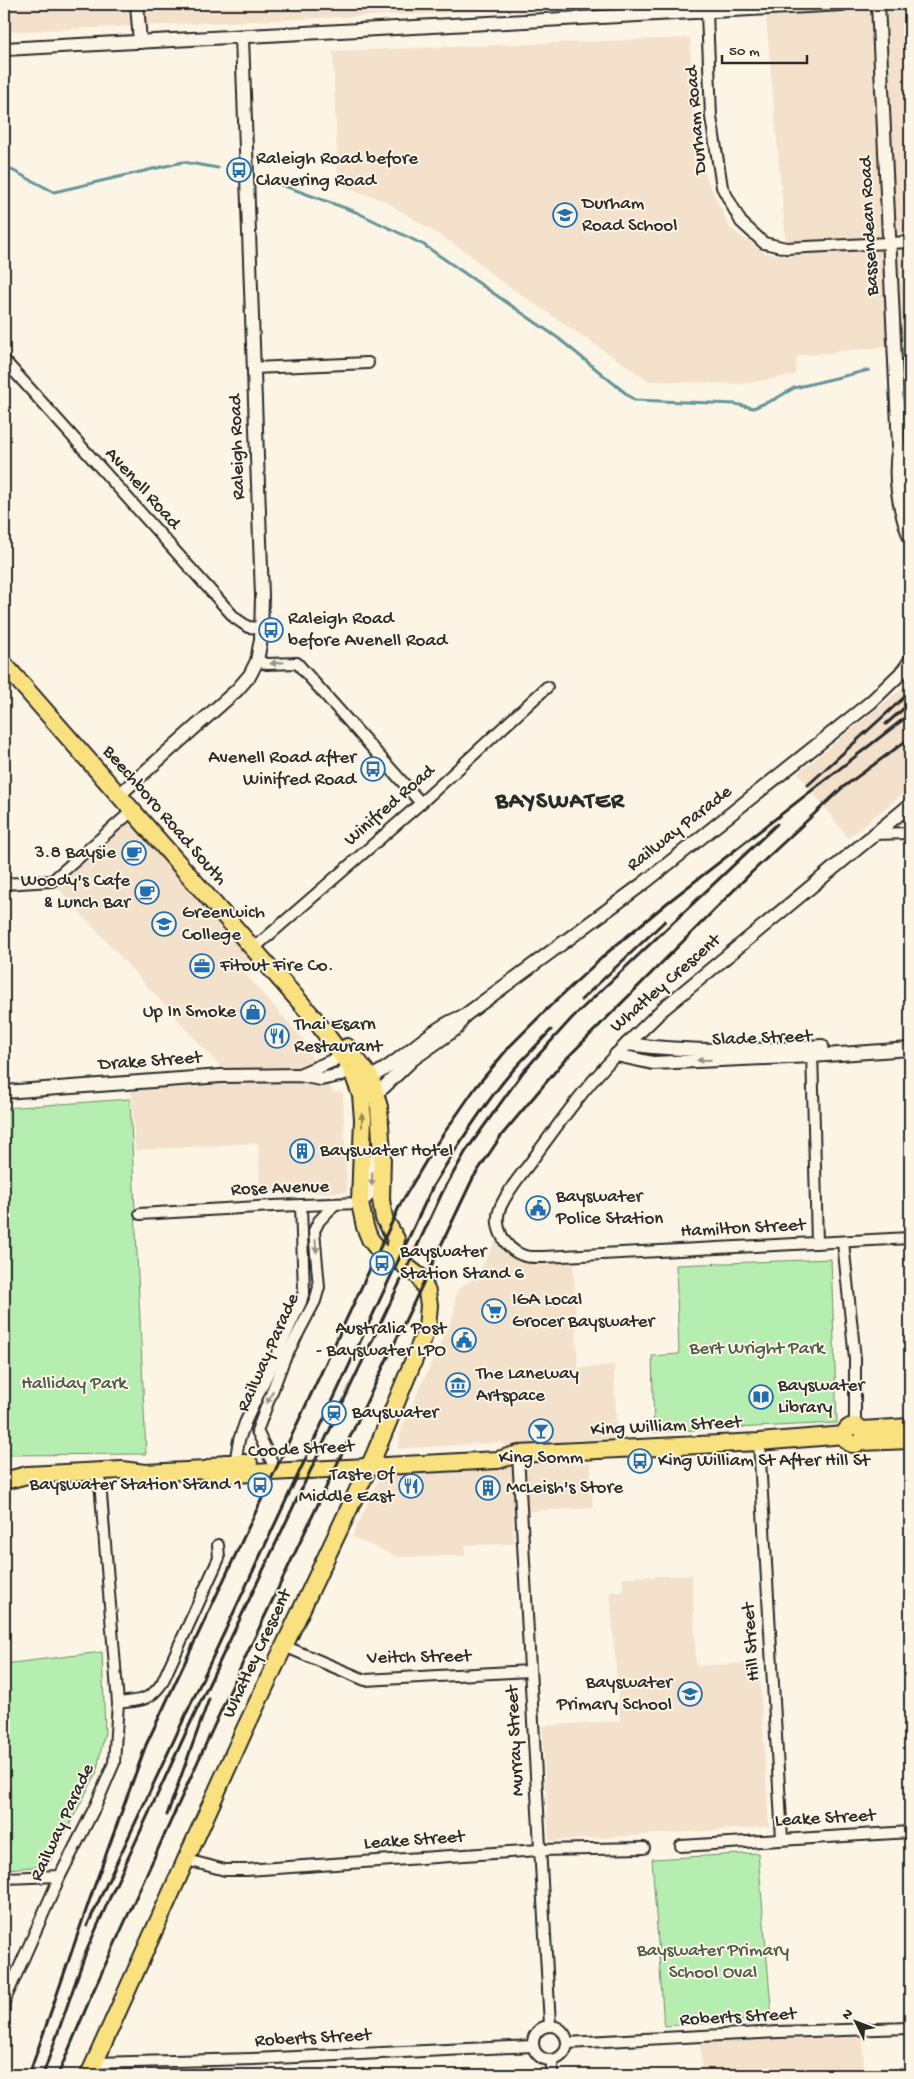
<svg xmlns="http://www.w3.org/2000/svg" width="914" height="2079" viewBox="0 0 914 2079" font-family="'Gochi Hand',sans-serif">
<style>
.built{fill:#f3e1cc}
.green{fill:#b6edb0;stroke:#708c6e}
.lines{fill:none;stroke-linecap:round;stroke-linejoin:round}
.stream{stroke:#649599;stroke-width:3}
.minor-casing{stroke:#2b2b2b;stroke-width:14}
.tertiary-casing{stroke:#2b2b2b;stroke-width:16}
.primary-casing{stroke:#2b2b2b;stroke-width:20}
.minor{stroke:#fcf5e5;stroke-width:10}
.tertiary{stroke:#fcf5e5;stroke-width:12}
.primary{stroke:#fae180;stroke-width:16}
.rail{stroke:#2b2b2b;stroke-width:3}
.oneway{fill:#949088}
.oneway2{fill:#928656}
.labels{text-anchor:middle;dominant-baseline:central;stroke-width:4;stroke-linejoin:round;paint-order:stroke}
.street-label{font-size:19px;fill:#2b2b2b;stroke:#fcf5e5}
.poi-label{font-size:19px;fill:#2b2b2b;stroke:#fcf5e5;text-anchor:start}
.park-label{font-size:19px;fill:#4e5c4c;stroke:#fcf5e5}
.district-label{font-size:24px;font-weight:bold;letter-spacing:1px;fill:#2b2b2b;stroke:#fcf5e5}
</style>
<rect width="100%" height="100%" fill="#fcf5e5"/>
<filter id="ink" filterUnits="userSpaceOnUse"><feTurbulence type="fractalNoise" baseFrequency=".02" numOctaves="2"/><feDisplacementMap in="SourceGraphic" scale="10" xChannelSelector="R" yChannelSelector="G"/><feConvolveMatrix kernelMatrix="1 2 1 2 8 2 1 2 1" color-interpolation-filters="sRGB"/></filter>
<g filter="url(#ink)">
<g class="built">
<path d="M 4,4 L 639,4 L 4,32 Z"/>
<path d="M 765,4 L 910,4 L 910,520 L 900,491 L 892,346 L 797,356 L 795,375 L 743,384 L 649,381 L 492,275 L 468,253 L 385,201 L 338,185 L 333,51 L 690,38 L 693,109 L 705,175 L 730,228 L 765,253 L 787,256 Z"/>
<path d="M 910,682 L 910,788 L 848,838 L 798,773 Z"/>
<path d="M 133,814 L 254,951 L 241,969 L 310,1047 L 309,1053 L 333,1092 L 343,1093 L 347,1192 L 260,1194 L 258,1143 L 135,1150 L 131,1082 L 221,1076 L 219,1065 L 53,883 Z"/>
<path d="M 500,1232 L 521,1255 L 571,1255 L 574,1273 L 578,1368 L 614,1365 L 617,1438 L 566,1441 L 567,1464 L 590,1463 L 593,1508 L 513,1512 L 514,1544 L 465,1545 L 465,1556 L 397,1557 L 352,1537 L 382,1472 L 505,1466 L 503,1442 L 398,1449 L 402,1427 L 454,1314 L 456,1291 L 477,1276 Z"/>
<path d="M 692,1575 L 696,1666 L 759,1662 L 769,1827 L 549,1841 L 542,1726 L 620,1721 L 610,1592 L 623,1592 L 623,1577 Z"/>
<path d="M 862,2030 L 865,2075 L 702,2075 L 700,2038 Z"/>
</g>
<g class="green">
<path d="M 130,1099 L 146,1454 L 4,1455 L 4,1108 Z"/>
<path d="M 831,1259 L 837,1423 L 654,1432 L 652,1356 L 679,1354 L 676,1265 Z"/>
<path d="M 102,1652 L 105,1732 L 96,1774 L 48,1866 L 4,1869 L 4,1664 Z"/>
<path d="M 758,1853 L 772,2019 L 664,2026 L 652,1859 Z"/>
</g>
<g class="lines">
<g class="stream">
<path d="M 4,168 L 6,167 L 54,192 L 183,162 L 218,168"/>
<path d="M 279,184 L 356,212 L 424,245 L 558,338 L 634,400 L 735,404 L 753,408 L 775,399 L 794,388 L 869,370"/>
</g>
<g class="minor-casing">
<g id="minor">
<path d="M 707,12 L 711,117 L 722,187 L 741,222 L 764,243 L 786,248 L 910,242"/>
<path d="M 4,360 L 235,618 L 248,627 L 261,628"/>
<path d="M 254,368 L 368,363"/>
<path d="M 257,661 L 267,664 L 297,663 L 421,803"/>
<path d="M 875,834 L 910,833"/>
<path d="M 4,884 L 52,881 L 132,811"/>
<path d="M 253,949 L 421,803 L 547,687"/>
<path d="M 812,1051 L 817,1243"/>
<path d="M 616,1055 C 584,1088 557,1126 530,1163 C 519,1177 507,1192 500,1208 C 493,1226 504,1248 522,1255 C 529,1258 537,1257 544,1257 L 910,1238"/>
<path d="M 140,1214 L 273,1206 L 360,1203 C 377,1195 372,1177 373,1160 L 382,1151"/>
<path d="M 843,1242 L 855,1359 L 855,1425"/>
<path d="M 759,1442 L 782,1839"/>
<path d="M 518,1454 L 550,2025"/>
<path d="M 272,1462 L 257,1431 L 284,1360 L 315,1301 L 319,1287 L 314,1231 L 319,1221 L 334,1205"/>
<path d="M 235,1463 L 239,1440 L 245,1423 L 301,1302 L 304,1291 L 301,1206"/>
<path d="M 284,1646 L 365,1680 L 530,1671"/>
<path d="M 118,1703 C 139,1700 149,1702 162,1683 L 219,1558 L 218,1545"/>
<path d="M 681,1846 L 910,1832"/>
<path d="M 187,1860 L 225,1870 L 246,1870 L 539,1850 L 644,1848"/>
<path d="M 4,1878 L 60,1876"/>
<path d="M 4,2002 L 60,1876 L 96,1805 L 114,1763 L 118,1703 L 100,1482"/>
<circle cx="550" cy="2043" r="17"/>
<path d="M 567,2043 L 778,2032 L 910,2028"/>
<path d="M 552,2060 L 552,2075"/>
<path d="M 94,2063 L 253,2059 L 533,2046"/>
</g>
</g>
<g class="tertiary-casing">
<g id="tertiary">
<path d="M 137,4 L 140,42"/>
<path d="M 878,4 L 899,446 C 893,477 899,509 910,538"/>
<path d="M 4,49 L 843,4"/>
<path d="M 899,446 L 905,456 L 910,493"/>
<path d="M 119,795 L 237,690 L 250,675 L 257,661 L 261,639 L 262,596 L 242,37"/>
<path d="M 627,1044 C 691,1053 758,1051 822,1046"/>
<path d="M 616,1055 L 663,1009 L 910,805"/>
<path d="M 616,1055 L 653,1063 L 812,1056 L 910,1049"/>
<path d="M 299,1075 L 332,1061 L 347,1049"/>
<path d="M 362,1081 C 400,1066 426,1029 464,1016 L 644,883 L 871,702 L 903,671 L 910,661"/>
<path d="M 4,1092 L 221,1076 L 299,1075 L 321,1079 L 340,1075 L 358,1063"/>
<path d="M 366,1094 L 375,1093 L 384,1087 L 413,1059 L 457,1028 L 464,1016"/>
</g>
</g>
<g class="primary-casing">
<g id="primary">
<path d="M 4,664 L 314,1018 L 351,1068 L 361,1095 L 363,1119 L 360,1203 L 365,1227 L 370,1239 L 381,1253 L 393,1256 L 420,1277 L 427,1292 L 429,1305 L 427,1328 L 374,1456 L 244,1731 L 89,2075"/>
<path d="M 347,1047 L 371,1078 L 375,1093 L 379,1107 L 382,1156 L 381,1200 L 384,1218 L 396,1239 L 393,1256"/>
<circle cx="854" cy="1435" r="9"/>
<path d="M 862,1430 L 910,1427"/>
<path d="M 860,1442 L 910,1440"/>
<path d="M 206,1470 L 217,1475 L 498,1460 L 518,1454 L 759,1442 L 845,1435"/>
<path d="M 4,1481 L 27,1475 L 47,1474 L 122,1470 L 145,1473 L 206,1470 L 224,1463 L 249,1463"/>
</g>
</g>
<use href="#minor" class="minor"/>
<use href="#tertiary" class="tertiary"/>
<use href="#primary" class="primary"/>
<g class="rail">
<path d="M 886,724 L 910,703"/>
<path d="M 808,785 L 910,692"/>
<path d="M 581,1000 L 665,921"/>
<path d="M 167,1815 L 209,1699"/>
<path d="M 87,1926 L 433,1186 C 458,1145 483,1105 514,1069 C 526,1056 539,1043 551,1030"/>
<path d="M 29,2075 L 93,1890 L 146,1745 L 401,1203 L 435,1146 L 476,1087 L 510,1046 L 548,1008 L 608,952 L 667,903 L 910,714"/>
<path d="M 43,2075 L 86,1952 L 111,1895 L 189,1726 L 421,1238 L 443,1191 L 466,1151 L 523,1072 L 572,1018 L 777,824"/>
<path d="M 58,2075 L 92,1994 L 245,1658 L 473,1178 L 501,1136 L 564,1061 L 752,872 L 842,788 L 910,738"/>
</g>
</g>
<defs><path id="oneway-solid" d="M-6-.8H1V-3.2L6.5 0L1 3.2V.8H-6Z" transform="scale(1.25)"/></defs>
<g class="oneway">
<use href="#oneway-solid" transform="translate(277 663) rotate(175)"/>
<use href="#oneway-solid" transform="translate(704 1060) rotate(178)"/>
<use href="#oneway-solid" transform="translate(372 1179) rotate(92)"/>
<use href="#oneway-solid" transform="translate(316 1246) rotate(85)"/>
<use href="#oneway-solid" transform="translate(270 1397) rotate(115)"/>
</g>
<use class="oneway2" href="#oneway-solid" transform="translate(362 1120) rotate(-90)"/>
</g>
<defs>
<g id="bus-ring" transform="scale(1.25)"><circle r="9.5" fill="#fcf5e5" stroke="#1f6fb2" stroke-width="1.5"/><path d="M-5-6H5V4H4V6H2V4H-2V6H-4V4H-5ZM-3.5-4V0h7V-4ZM-3.5 1.2v1.5H-2V1.2ZM2 1.2v1.5H3.5V1.2Z" fill="#1f6fb2"/></g>
<g id="school-ring" transform="scale(1.25)"><circle r="9.5" fill="#fcf5e5" stroke="#1f6fb2" stroke-width="1.5"/><path d="M0-5L7-2L0 1L-7-2ZM-4 1L0 2.5L4 1V4Q0 6-4 4Z" fill="#1f6fb2"/></g>
<g id="cafe-ring" transform="scale(1.25)"><circle r="9.5" fill="#fcf5e5" stroke="#1f6fb2" stroke-width="1.5"/><path d="M-5.5-4.5H6V0H3Q3 3.5 0 3.5H-2.5Q-5.5 3.5-5.5 0ZM3-3.2v2h1.7v-2ZM-6 4.5H4V6H-6Z" fill="#1f6fb2"/></g>
<g id="university-ring" transform="scale(1.25)"><circle r="9.5" fill="#fcf5e5" stroke="#1f6fb2" stroke-width="1.5"/><path d="M0-5L7-2L0 1L-7-2ZM-4 1L0 2.5L4 1V4Q0 6-4 4Z" fill="#1f6fb2"/></g>
<g id="office-ring" transform="scale(1.25)"><circle r="9.5" fill="#fcf5e5" stroke="#1f6fb2" stroke-width="1.5"/><path d="M-6-3h4V-5.5h4V-3h4V5H-6ZM-1-4.5V-3h2v-1.5ZM-6 0V1H6V0Z" fill="#1f6fb2"/></g>
<g id="shop-ring" transform="scale(1.25)"><circle r="9.5" fill="#fcf5e5" stroke="#1f6fb2" stroke-width="1.5"/><path d="M-5-2.5h2.3a2.7 3.5 0 0 1 5.4 0H5L5.5 6h-11ZM-1.5-2.5h3a1.5 2.3 0 0 0-3 0Z" fill="#1f6fb2"/></g>
<g id="restaurant-ring" transform="scale(1.25)"><circle r="9.5" fill="#fcf5e5" stroke="#1f6fb2" stroke-width="1.5"/><path d="M-5-6h1v4h1v-4h1v4h1v-4h1v5L-1.5 .5V6h-2V.5L-5-1ZM5-6V6H3V1.5H1.5Q1.5-4 5-6Z" fill="#1f6fb2"/></g>
<g id="building-ring" transform="scale(1.25)"><circle r="9.5" fill="#fcf5e5" stroke="#1f6fb2" stroke-width="1.5"/><path d="M-4-6H4V6H1V3H-1V6H-4ZM-2.5-4.3h1.7v1.8h-1.7ZM.8-4.3h1.7v1.8H.8ZM-2.5-1h1.7V.8h-1.7ZM.8-1h1.7V.8H.8Z" fill="#1f6fb2"/></g>
<g id="civic-ring" transform="scale(1.25)"><circle r="9.5" fill="#fcf5e5" stroke="#1f6fb2" stroke-width="1.5"/><path d="M-.6-6.5H3V-4.5H.6V-3L4-1V1h2V6H-6V1h2V-1L-.6-3ZM-1.2 2.5V6h2.4V2.5Z" fill="#1f6fb2"/></g>
<g id="supermarket-ring" transform="scale(1.25)"><circle r="9.5" fill="#fcf5e5" stroke="#1f6fb2" stroke-width="1.5"/><path d="M-6-5.5h2.5l.6 2H6L4.5 2H-2.5L-4.4-4H-6ZM-1.5 3.2a1.3 1.3 0 1 0 .1 0ZM3 3.2a1.3 1.3 0 1 0 .1 0Z" fill="#1f6fb2"/></g>
<g id="museum-ring" transform="scale(1.25)"><circle r="9.5" fill="#fcf5e5" stroke="#1f6fb2" stroke-width="1.5"/><path d="M0-6L6-3V-2H-6V-3ZM-5-1h2V3h-2ZM-1-1h2V3h-2ZM3-1h2V3H3ZM-6 4H6V6H-6Z" fill="#1f6fb2"/></g>
<g id="library-ring" transform="scale(1.25)"><circle r="9.5" fill="#fcf5e5" stroke="#1f6fb2" stroke-width="1.5"/><path d="M-6-4Q-3-5.5-.7-3.5V5Q-3 3-6 4ZM6-4Q3-5.5 .7-3.5V5Q3 3 6 4Z" fill="#1f6fb2"/></g>
<g id="station-ring" transform="scale(1.25)"><circle r="9.5" fill="#fcf5e5" stroke="#1f6fb2" stroke-width="1.5"/><path d="M-3-6H3Q5-6 5-4V2Q5 4 3 4L4.5 6H3L1.5 4h-3L-3 6H-4.5L-3 4Q-5 4-5 2V-4Q-5-6-3-6ZM-3.5-4v3h7v-3ZM-3.5 1v1.5H-2V1ZM2 1v1.5H3.5V1Z" fill="#1f6fb2"/></g>
<g id="bar-ring" transform="scale(1.25)"><circle r="9.5" fill="#fcf5e5" stroke="#1f6fb2" stroke-width="1.5"/><path d="M-6-5H6L.8 .8V4.5H3.5V6h-7V4.5H-.8V.8Z" fill="#1f6fb2"/></g>
</defs>
<g fill-rule="evenodd">
<use href="#bus-ring" x="239" y="170"/>
<use href="#school-ring" x="565" y="215"/>
<use href="#bus-ring" x="271" y="630"/>
<use href="#bus-ring" x="373" y="769"/>
<use href="#cafe-ring" x="134" y="853"/>
<use href="#cafe-ring" x="147" y="892"/>
<use href="#university-ring" x="164" y="924"/>
<use href="#office-ring" x="202" y="966"/>
<use href="#shop-ring" x="253" y="1012"/>
<use href="#restaurant-ring" x="277" y="1036"/>
<use href="#building-ring" x="302" y="1151"/>
<use href="#civic-ring" x="538" y="1208"/>
<use href="#bus-ring" x="382" y="1263"/>
<use href="#supermarket-ring" x="494" y="1311"/>
<use href="#civic-ring" x="464" y="1340"/>
<use href="#museum-ring" x="458" y="1385"/>
<use href="#library-ring" x="761" y="1397"/>
<use href="#station-ring" x="334" y="1413"/>
<use href="#bar-ring" x="541" y="1431"/>
<use href="#bus-ring" x="640" y="1461"/>
<use href="#bus-ring" x="260" y="1485"/>
<use href="#restaurant-ring" x="411" y="1486"/>
<use href="#building-ring" x="488" y="1488"/>
<use href="#school-ring" x="690" y="1694"/>
</g>
<g class="labels">
<g class="street-label">
<text transform="translate(697 120) rotate(-95)">Durham Road</text>
<text transform="translate(870 226) rotate(-93)">Bassendean Road</text>
<text transform="translate(238 447) rotate(-92)">Raleigh Road</text>
<text transform="translate(142 489) rotate(48)">Avenell Road</text>
<text transform="translate(390 806) rotate(-41)">Winifred Road</text>
<text transform="translate(164 816) rotate(49)">Beechboro Road South</text>
<text transform="translate(680 829) rotate(-38)">Railway Parade</text>
<text transform="translate(666 984) rotate(-41)">Whatley Crescent</text>
<text transform="translate(762 1039) rotate(-2)">Slade Street</text>
<text transform="translate(150 1062) rotate(-4)">Drake Street</text>
<text transform="translate(280 1189) rotate(-2)">Rose Avenue</text>
<text transform="translate(743 1229) rotate(-3)">Hamilton Street</text>
<text transform="translate(269 1353) rotate(-66)">Railway Parade</text>
<text transform="translate(666 1427) rotate(-3)">King William Street</text>
<text transform="translate(301 1450) rotate(-3)">Coode Street</text>
<text transform="translate(752 1642) rotate(-94)">Hill Street</text>
<text transform="translate(258 1654) rotate(-65)">Whatley Crescent</text>
<text transform="translate(419 1658) rotate(-1)">Veitch Street</text>
<text transform="translate(516 1741) rotate(-93)">Murray Street</text>
<text transform="translate(825 1819) rotate(-3)">Leake Street</text>
<text transform="translate(63 1823) rotate(-65)">Railway Parade</text>
<text transform="translate(414 1841) rotate(-4)">Leake Street</text>
<text transform="translate(738 2018) rotate(-3)">Roberts Street</text>
<text transform="translate(313 2039) rotate(-3)">Roberts Street</text>
</g>
<g class="poi-label">
<text x="256" y="159">Raleigh Road before<tspan x="256" dy="22">Clavering Road</tspan></text>
<text x="582" y="204">Durham<tspan x="582" dy="22">Road School</tspan></text>
<text x="288" y="619">Raleigh Road<tspan x="288" dy="22">before Avenell Road</tspan></text>
<text x="356" y="758" text-anchor="end">Avenell Road after<tspan x="356" dy="22">Winifred Road</tspan></text>
<text x="116" y="853" text-anchor="end">3.8 Baysie</text>
<text x="130" y="881" text-anchor="end">Woody's Cafe<tspan x="130" dy="22">&amp; Lunch Bar</tspan></text>
<text x="182" y="913">Greenwich<tspan x="182" dy="22">College</tspan></text>
<text x="220" y="966">Fitout Fire Co.</text>
<text x="236" y="1012" text-anchor="end">Up In Smoke</text>
<text x="294" y="1025">Thai Esarn<tspan x="294" dy="22">Restaurant</tspan></text>
<text x="320" y="1151">Bayswater Hotel</text>
<text x="556" y="1197">Bayswater<tspan x="556" dy="22">Police Station</tspan></text>
<text x="400" y="1252">Bayswater<tspan x="400" dy="22">Station Stand 6</tspan></text>
<text x="512" y="1300">IGA Local<tspan x="512" dy="22">Grocer Bayswater</tspan></text>
<text x="446" y="1329" text-anchor="end">Australia Post<tspan x="446" dy="22">- Bayswater LPO</tspan></text>
<text x="476" y="1374">The Laneway<tspan x="476" dy="22">Artspace</tspan></text>
<text x="778" y="1386">Bayswater<tspan x="778" dy="22">Library</tspan></text>
<text x="352" y="1413">Bayswater</text>
<text x="541" y="1458" text-anchor="middle">King Somm</text>
<text x="658" y="1461">King William St After Hill St</text>
<text x="394" y="1475" text-anchor="end">Taste Of<tspan x="394" dy="22">Middle East</tspan></text>
<text x="242" y="1485" text-anchor="end">Bayswater Station Stand 1</text>
<text x="506" y="1488">McLeish's Store</text>
<text x="672" y="1683" text-anchor="end">Bayswater<tspan x="672" dy="22">Primary School</tspan></text>
</g>
<g class="park-label">
<text x="757" y="1349">Bert Wright Park</text>
<text x="74" y="1384">Halliday Park</text>
<text x="713" y="1951">Bayswater Primary<tspan x="713" dy="22">School Oval</tspan></text>
</g>
<g class="district-label">
<text x="560" y="802">BAYSWATER</text>
</g>
</g>
<rect width="914" height="2079" fill="none" stroke="#fcf5e5" stroke-width="20"/>
<rect x="10" y="10" width="894" height="2059" fill="none" stroke="#2b2b2b" stroke-width="2" filter="url(#ink)"/>
<g transform="translate(856 2022) rotate(312)" stroke="#fcf5e5" stroke-width="4" paint-order="stroke">
<path d="M0-4L9 19L0 12L-9 19Z" fill="#2b2b2b"/>
<text y="-8" font-size="14" font-weight="bold" text-anchor="middle" fill="#2b2b2b">N</text>
</g>
<path d="M722 55v8h85v-8" fill="none" stroke="#2b2b2b" stroke-width="2.5"/>
<text x="729" y="55" font-size="15" fill="#2b2b2b" stroke="#fcf5e5" stroke-width="4" paint-order="stroke">50 m</text>
</svg>
